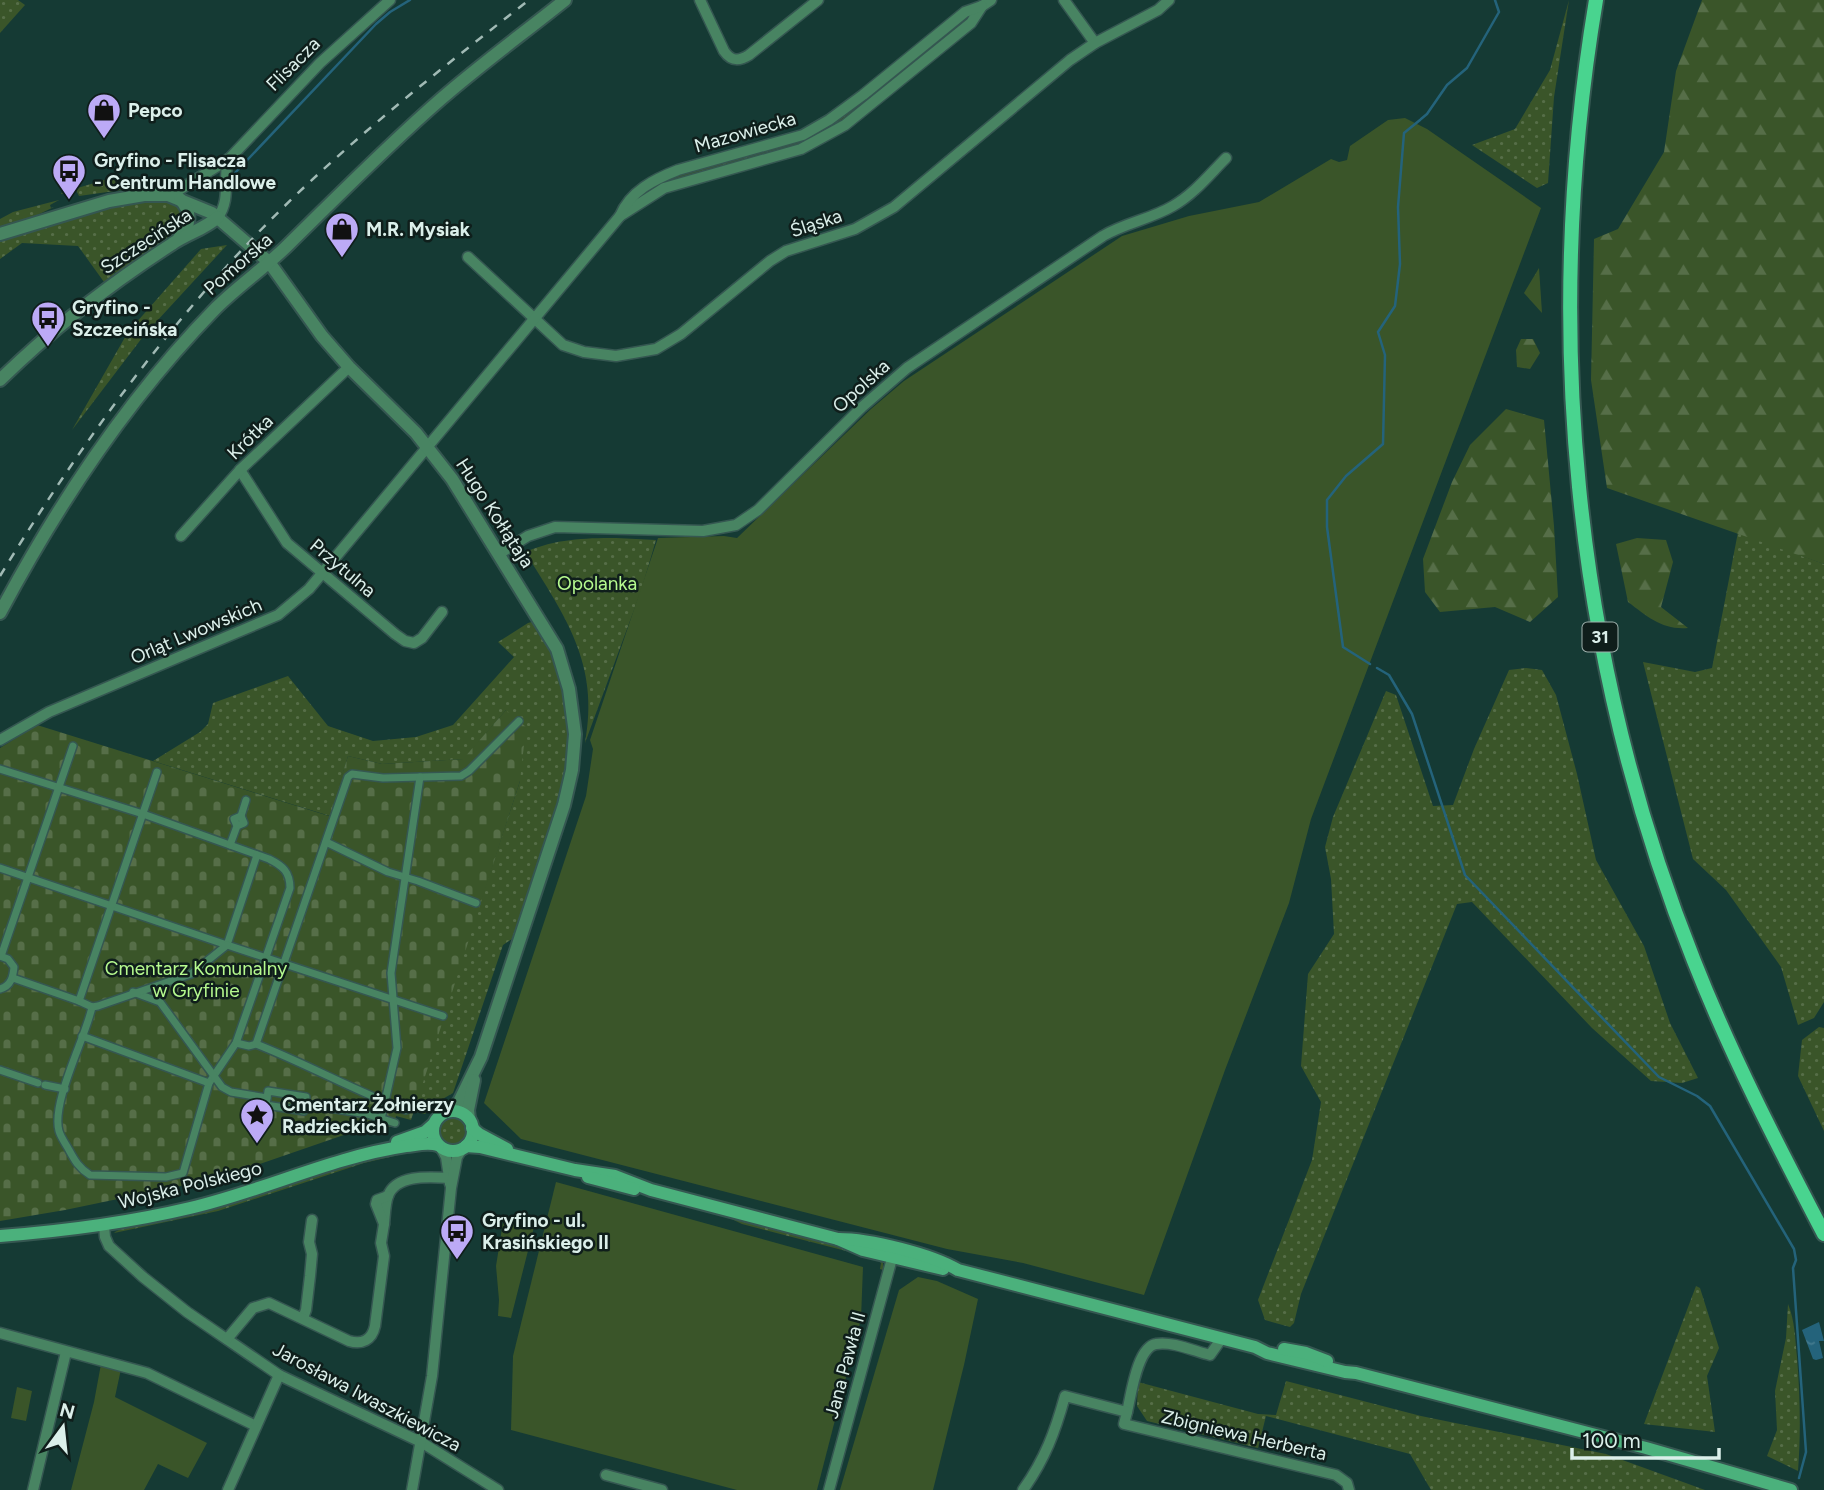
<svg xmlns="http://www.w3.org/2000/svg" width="1824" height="1490" viewBox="0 0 1824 1490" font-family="Figtree,sans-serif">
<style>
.grass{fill:url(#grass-dots)}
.forest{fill:url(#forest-firs)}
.cemetery{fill:url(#cemetery-stones)}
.green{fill:#3a5529}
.water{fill:url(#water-ripples)}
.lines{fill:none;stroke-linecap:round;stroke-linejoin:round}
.stream{stroke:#24637b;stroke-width:2.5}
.pedestrian-casing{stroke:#355751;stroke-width:10}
.minor-casing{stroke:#355751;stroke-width:13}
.tertiary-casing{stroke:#355751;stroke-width:16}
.secondary-casing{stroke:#355751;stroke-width:16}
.primary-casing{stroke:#355751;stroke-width:18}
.pedestrian{stroke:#488462;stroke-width:7}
.minor{stroke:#488462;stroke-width:10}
.tertiary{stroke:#488462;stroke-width:12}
.secondary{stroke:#4bb17c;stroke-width:12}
.primary{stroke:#49d48f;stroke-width:14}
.rail{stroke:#a1bab5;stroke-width:2.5;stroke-dasharray:9 9;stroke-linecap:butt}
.labels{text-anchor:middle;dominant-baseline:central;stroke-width:5;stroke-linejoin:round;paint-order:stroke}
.shield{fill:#0f1e1b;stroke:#9eb0ac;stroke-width:2}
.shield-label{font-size:18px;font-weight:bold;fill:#dbefea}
.street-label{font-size:19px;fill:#dbefea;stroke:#0f1e1b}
.poi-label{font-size:19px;font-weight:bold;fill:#dbefea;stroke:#0f1e1b;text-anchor:start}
.park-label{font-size:19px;fill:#b6fa8f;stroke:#0f1e1b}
</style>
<defs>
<pattern id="grass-dots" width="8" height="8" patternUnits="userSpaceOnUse" patternTransform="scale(1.75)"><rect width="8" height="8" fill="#3a5529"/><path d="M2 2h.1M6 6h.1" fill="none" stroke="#566e48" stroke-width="1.8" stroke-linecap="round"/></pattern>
<pattern id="forest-firs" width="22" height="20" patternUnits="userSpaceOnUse" patternTransform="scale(1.75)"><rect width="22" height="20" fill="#3a5529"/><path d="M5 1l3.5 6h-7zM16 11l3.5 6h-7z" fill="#566e48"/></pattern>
<pattern id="cemetery-stones" width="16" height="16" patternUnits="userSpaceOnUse" patternTransform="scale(1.75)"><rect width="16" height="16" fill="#3a5529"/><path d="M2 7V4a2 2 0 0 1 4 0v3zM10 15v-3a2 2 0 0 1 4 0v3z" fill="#566e48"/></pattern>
<pattern id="water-ripples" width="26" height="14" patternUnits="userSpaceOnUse" patternTransform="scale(1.75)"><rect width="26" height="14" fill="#24637b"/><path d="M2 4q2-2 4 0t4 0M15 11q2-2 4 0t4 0" fill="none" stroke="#437a8e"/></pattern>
</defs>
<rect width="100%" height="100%" fill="#153a34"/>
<g class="grass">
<path d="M 0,0 L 18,0 L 25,5 L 0,33 Z"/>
<path d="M 1569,0 L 1554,97 L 1548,183 L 1537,188 L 1472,145 L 1515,129 L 1550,70 Z"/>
<path d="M 965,17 L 968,20 L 851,116 L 817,136 L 786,150 L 630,203 L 646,189 L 666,178 L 801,138 Z"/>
<path d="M 114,177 L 115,180 L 136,181 L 136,188 L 79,196 L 76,190 L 61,194 L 61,193 Z"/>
<path d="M 150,199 L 174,202 L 182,209 L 184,226 L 117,273 L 114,272 L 115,275 L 104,282 L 78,246 L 22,243 L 0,259 L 0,239 C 49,225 98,208 149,202 Z"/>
<path d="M 59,200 L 50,205 L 51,208 L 54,207 L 33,217 L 0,228 L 0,219 L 13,212 Z"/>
<path d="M 227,245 L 145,334 L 72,430 L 128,332 L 201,249 Z"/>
<path d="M 1738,532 L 1824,564 L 1824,1002 L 1814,1018 L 1798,1025 L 1781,967 L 1726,890 L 1693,859 L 1643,662 L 1695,672 L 1712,668 Z"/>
<path d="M 616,538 L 656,540 L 641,591 L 585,743 C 600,664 565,616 525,552 C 556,539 583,538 616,538 Z"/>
<path d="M 535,621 C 547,643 558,665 563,690 C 581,772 540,860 515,937 L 503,945 L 453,1093 L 434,1104 L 425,1114 L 412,1111 L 520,781 L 506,710 L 464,759 L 382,764 L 348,756 L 330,816 L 153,761 L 200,732 L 208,724 L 213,703 L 288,676 L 328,726 L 373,741 L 416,737 L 453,725 L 514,657 L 498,642 L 528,623 Z"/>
<path d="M 1526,668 L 1542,670 L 1556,695 L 1577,774 L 1596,860 L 1644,946 L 1670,1023 L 1698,1078 L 1682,1083 L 1651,1081 L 1592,1028 L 1472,902 L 1457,904 L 1301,1294 L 1294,1323 L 1290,1327 L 1265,1320 L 1258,1300 L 1312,1160 L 1321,1102 L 1301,1066 L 1308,974 L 1334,934 L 1331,879 L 1325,847 L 1333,817 L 1386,691 L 1396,695 L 1433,806 L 1453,805 L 1474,749 L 1509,670 Z"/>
<path d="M 1819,1027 L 1824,1028 L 1824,1131 L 1798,1076 L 1802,1040 Z"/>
<circle cx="453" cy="1131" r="13"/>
<path d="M 401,1150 L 416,1151 L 364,1163 L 218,1211 L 114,1233 C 120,1226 168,1219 181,1217 C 255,1199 327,1170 401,1150 Z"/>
<path d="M 715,1211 L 833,1242 L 878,1257 L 883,1263 L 883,1270 L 880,1269 L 881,1263 L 877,1259 L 742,1224 Z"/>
<path d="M 1696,1286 L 1700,1288 L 1719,1348 L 1707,1376 L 1715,1432 L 1644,1424 Z"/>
<path d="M 1788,1304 C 1795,1321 1795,1338 1797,1357 C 1800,1395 1801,1432 1798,1471 L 1767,1456 L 1777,1430 L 1775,1391 L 1786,1338 Z"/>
<path d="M 1286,1381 L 1421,1416 L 1606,1454 L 1705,1490 L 1431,1490 L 1410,1454 L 1266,1416 L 1258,1448 L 1147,1421 L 1137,1406 L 1138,1382 L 1258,1414 L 1276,1415 Z"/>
</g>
<g class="forest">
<path d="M 1702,0 L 1824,0 L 1824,564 L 1607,488 L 1591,380 L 1594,239 L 1618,229 L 1664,152 L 1676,71 Z"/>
<path d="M 1539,268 L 1542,313 L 1524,293 Z"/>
<path d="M 1521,339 L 1533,339 L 1540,353 L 1530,369 L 1517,367 L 1516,350 Z"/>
<path d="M 1506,409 L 1544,420 L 1554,526 L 1558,597 L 1530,622 L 1495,607 L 1440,612 L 1425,592 L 1423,559 L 1452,482 L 1470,445 Z"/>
<path d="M 1637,538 L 1666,540 L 1673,562 L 1661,607 L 1688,628 C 1662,630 1648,617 1628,602 L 1616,544 Z"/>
</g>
<path class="cemetery" d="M 506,710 L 526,727 L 520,781 L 411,1120 L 396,1116 L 394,1127 L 367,1127 L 219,1178 L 65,1210 L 0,1221 L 0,748 L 37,725 L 329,816 L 348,756 L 382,764 L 463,759 Z"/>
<g class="green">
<path d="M 1405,118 L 1427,129 L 1541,208 L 1311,819 L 1289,903 L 1225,1070 L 1144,1295 L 1023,1263 L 947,1249 L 521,1139 L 484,1103 L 586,796 L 593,749 L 590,740 L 658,538 L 724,536 L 737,538 L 871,409 L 904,381 L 1122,236 L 1189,216 L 1259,202 L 1331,159 L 1339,162 L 1347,160 L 1350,146 L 1388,120 Z"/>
<path d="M 556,1182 L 863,1267 L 861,1319 L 817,1490 L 737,1490 L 511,1430 L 513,1356 Z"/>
<path d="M 503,1222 L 534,1227 L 511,1318 L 498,1316 L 499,1300 L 496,1266 Z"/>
<path d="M 918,1277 L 937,1281 L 978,1299 L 964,1365 L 933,1490 L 840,1490 L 899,1290 Z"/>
<path d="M 101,1364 L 121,1369 L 115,1397 L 207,1443 L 188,1478 L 158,1464 L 144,1490 L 71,1490 L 94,1402 Z"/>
<path d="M 17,1387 L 32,1391 L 26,1421 L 11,1418 Z"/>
</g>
<path class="water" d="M 1819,1322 L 1824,1341 L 1819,1341 L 1823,1358 L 1816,1360 L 1813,1359 L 1802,1330 Z"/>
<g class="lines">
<g class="stream">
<path d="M 1421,119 L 1427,114 L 1447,85 L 1467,68 L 1499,12 L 1495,0"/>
<path d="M 234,174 L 376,24 L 390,12 L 410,0"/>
<path d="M 1370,664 L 1343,647 L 1327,527 L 1327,500 L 1346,476 L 1383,444 L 1385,355 L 1378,332 L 1395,306 L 1400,264 L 1398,207 L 1404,133 L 1420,120"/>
<path d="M 1377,668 L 1389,675 L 1412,714 L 1465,875 L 1659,1077 L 1697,1096 L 1710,1106 L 1794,1249 L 1796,1260 L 1793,1268 L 1806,1452 L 1799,1478"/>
</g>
<g class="pedestrian-casing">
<g id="pedestrian">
<path d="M 0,769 L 143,814 L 269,859 C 283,866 290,872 290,888 L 236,1043 L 209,1083 L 183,1173 L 166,1177 L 90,1175 C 79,1168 75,1161 69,1150 C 66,1144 61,1138 59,1131 C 51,1102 86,1037 92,1007"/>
<path d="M 241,816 L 246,800"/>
<path d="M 326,842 L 388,872 L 418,881 L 476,903"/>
<path d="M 230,845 L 237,826 L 244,823 L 241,816 L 234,819 L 237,826"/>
<path d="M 257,855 L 227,945 L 443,1016"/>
<path d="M 0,868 L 227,945"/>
<path d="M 0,956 L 8,959 L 14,967 C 13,977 11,986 0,989"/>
<path d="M 1,956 L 73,746"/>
<path d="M 13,978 L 79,1001 L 157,772"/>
<path d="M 133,992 L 160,1002 L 222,1087 L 231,1092 L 267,1098"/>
<path d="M 79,1001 L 92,1007 L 98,1006 L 191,974 L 227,945"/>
<path d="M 82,1036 L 209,1083"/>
<path d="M 236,1043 L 249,1046 L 256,1044 C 307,1064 355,1091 406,1110"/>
<path d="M 256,1044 L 348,777 L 352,774 L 383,778 L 461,776 L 469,771 L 519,721"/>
<path d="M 0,1070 L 38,1083"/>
<path d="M 45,1085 L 65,1089"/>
<path d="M 305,1104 L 304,1111 L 266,1105 L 268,1091 L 306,1097 L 305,1104 L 367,1114 L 395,1123"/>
<path d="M 381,1119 L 397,1048 L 391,973 L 420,777"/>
</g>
</g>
<g class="minor-casing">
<g id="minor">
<path d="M 700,0 L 724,51 C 731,61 738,62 749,55 L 818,0"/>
<path d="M 1064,0 L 1095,43"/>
<path d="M 171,195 L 229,159 L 320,63 L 390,0"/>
<path d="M 620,216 L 664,188 L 801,149 L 845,125 L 971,23 L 982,6 L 991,0"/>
<path d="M 218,217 C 231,199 223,179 228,159"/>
<path d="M 468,257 L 563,345 L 584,352 L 616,356 L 656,349 L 681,334 L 770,261 L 786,251 L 855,229 L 894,207 L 1070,60 L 1095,43 L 1158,10 L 1169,0"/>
<path d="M 240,470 L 287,543 L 395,634 L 405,641 L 414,643 L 422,638 L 442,612"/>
<path d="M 181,536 L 240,470 L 349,367"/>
<path d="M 499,554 L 528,536 L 555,527 L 703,531 L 736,525 L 758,510 L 862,407 L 907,368 L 1103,236 C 1125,223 1151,219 1173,206 C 1194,194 1209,175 1226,158"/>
<path d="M 0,740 L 49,712 L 278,615 L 309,589 L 620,216 C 630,191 655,179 678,170 L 803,135 L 829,120 L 863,95 L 965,12 L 982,6"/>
<path d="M 441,1148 L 446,1157 L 450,1184"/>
<path d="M 384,1224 C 385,1215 385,1204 388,1196 C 396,1174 430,1177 448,1178"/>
<path d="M 104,1226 L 105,1237 L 109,1246 L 143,1277 L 187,1312 L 279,1375 L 421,1442 L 498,1490"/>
<path d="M 303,1318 L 306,1310 L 310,1276 L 312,1254 L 309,1242 L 312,1220"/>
<path d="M 0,1333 L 147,1373 L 256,1426"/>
<path d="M 227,1339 L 253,1308 L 269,1303 L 349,1341 C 362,1345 372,1340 375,1326 L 384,1256 L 381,1243 L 384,1224 L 376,1204 L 377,1200 L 388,1196"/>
<path d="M 1127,1412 C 1131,1396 1137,1347 1156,1344 C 1172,1341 1194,1351 1210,1355 L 1222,1338"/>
<path d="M 606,1475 L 662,1490"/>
<path d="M 33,1490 L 66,1352"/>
<path d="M 228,1490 L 279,1375"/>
<path d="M 412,1490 L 432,1376 L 451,1188 L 457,1157 L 462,1149"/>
<path d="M 829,1490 L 894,1251"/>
<path d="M 1023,1490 C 1045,1459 1055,1432 1065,1396 L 1127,1412 L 1124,1424 L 1336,1475 L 1347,1483 L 1349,1490"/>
</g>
</g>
<g class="tertiary-casing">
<g id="tertiary">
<path d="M 0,234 L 109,201 L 144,195 L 168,195 L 212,213 L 269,262 L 322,336 L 349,367 L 416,433 L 452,479 L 557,649 L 569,689 L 575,734 L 572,770 L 564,805 L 481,1057 L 459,1102 L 450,1111"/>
<path d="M 179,238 C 191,225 192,212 180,199"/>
<path d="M 0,380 C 53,328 110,284 172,244 C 186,234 205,229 218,217"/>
<path d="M 0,613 C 59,502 128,398 216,308 C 239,285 266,267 288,245 C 338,196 388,145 441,99 C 481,64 524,33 565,0"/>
<path d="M 469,1119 L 468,1110 L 474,1080"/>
</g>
</g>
<g class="secondary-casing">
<g id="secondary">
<circle cx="453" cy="1131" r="20"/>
<path d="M 472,1128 L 479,1134 L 507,1149"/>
<path d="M 397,1142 L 425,1132 L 434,1124"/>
<path d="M 466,1146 L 480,1147 L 575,1170 L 615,1176 L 651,1190 L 838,1239 L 863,1250 L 943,1269"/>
<path d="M 588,1177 L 634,1189"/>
<path d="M 0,1236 C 64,1231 127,1223 190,1208 C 263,1191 332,1157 406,1146 C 417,1145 427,1142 438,1145"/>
<path d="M 838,1239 C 870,1239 931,1254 958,1270 L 1255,1347 L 1267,1353 L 1345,1372 L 1356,1373 L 1646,1448 L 1791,1490"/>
<path d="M 1284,1349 L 1306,1353 L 1327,1361"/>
</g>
</g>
<g class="primary-casing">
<path id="primary" d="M 1596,0 C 1542,322 1572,656 1694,961 C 1731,1055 1777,1144 1824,1234"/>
</g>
<use href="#pedestrian" class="pedestrian"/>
<use href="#minor" class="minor"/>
<use href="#tertiary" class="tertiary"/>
<use href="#secondary" class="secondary"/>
<use href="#primary" class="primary"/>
<path class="rail" d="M 0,576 C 73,456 156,340 253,238 C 337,150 433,75 529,0"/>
</g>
<defs>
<g id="shop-pin" transform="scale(1.75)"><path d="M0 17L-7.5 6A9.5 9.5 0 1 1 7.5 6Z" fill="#bcaaf6" stroke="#0f1e1b"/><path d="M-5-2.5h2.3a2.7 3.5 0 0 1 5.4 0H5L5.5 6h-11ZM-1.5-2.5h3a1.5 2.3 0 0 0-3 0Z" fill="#111"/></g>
<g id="bus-pin" transform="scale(1.75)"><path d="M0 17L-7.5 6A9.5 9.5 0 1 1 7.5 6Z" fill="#bcaaf6" stroke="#0f1e1b"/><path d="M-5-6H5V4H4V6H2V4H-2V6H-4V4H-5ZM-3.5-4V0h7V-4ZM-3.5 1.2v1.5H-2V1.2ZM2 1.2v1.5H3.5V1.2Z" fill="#111"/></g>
<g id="sight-pin" transform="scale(1.75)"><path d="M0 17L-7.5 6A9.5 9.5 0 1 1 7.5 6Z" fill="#bcaaf6" stroke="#0f1e1b"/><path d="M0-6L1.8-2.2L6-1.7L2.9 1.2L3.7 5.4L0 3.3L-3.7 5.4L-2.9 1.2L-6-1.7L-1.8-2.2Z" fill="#111"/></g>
</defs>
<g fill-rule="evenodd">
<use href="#shop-pin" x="104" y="110"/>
<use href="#bus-pin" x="69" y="171"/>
<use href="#shop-pin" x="342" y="229"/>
<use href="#bus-pin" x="48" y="318"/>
<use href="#sight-pin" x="257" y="1115"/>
<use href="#bus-pin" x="457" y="1231"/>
</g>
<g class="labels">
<rect class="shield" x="1582.5" y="622.5" width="35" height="29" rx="5"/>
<g class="shield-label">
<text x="1600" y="637">31</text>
</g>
<g class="street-label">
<text transform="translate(293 64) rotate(-45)">Flisacza</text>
<text transform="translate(745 132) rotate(-16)">Mazowiecka</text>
<text transform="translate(816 223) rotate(-18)">Śląska</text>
<text transform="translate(146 241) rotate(-33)">Szczecińska</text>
<text transform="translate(238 264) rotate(-41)">Pomorska</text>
<text transform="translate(861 386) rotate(-42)">Opolska</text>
<text transform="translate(250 437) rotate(-44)">Krótka</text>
<text transform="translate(495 513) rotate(57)">Hugo Kołłątaja</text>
<text transform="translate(343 568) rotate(40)">Przytulna</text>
<text transform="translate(196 631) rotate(-23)">Orląt Lwowskich</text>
<text transform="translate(190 1185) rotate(-14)">Wojska Polskiego</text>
<text transform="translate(845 1365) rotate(-75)">Jana Pawła II</text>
<text transform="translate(367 1397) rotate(28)">Jarosława Iwaszkiewicza</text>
<text transform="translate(1244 1435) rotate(13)">Zbigniewa Herberta</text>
</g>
<g class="poi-label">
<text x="128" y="110">Pepco</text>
<text x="94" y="160">Gryfino - Flisacza<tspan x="94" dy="22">- Centrum Handlowe</tspan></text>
<text x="366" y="229">M.R. Mysiak</text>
<text x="72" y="307">Gryfino -<tspan x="72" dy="22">Szczecińska</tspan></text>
<text x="282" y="1104">Cmentarz Żołnierzy<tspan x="282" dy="22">Radzieckich</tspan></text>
<text x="482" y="1220">Gryfino - ul.<tspan x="482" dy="22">Krasińskiego II</tspan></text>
</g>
<g class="park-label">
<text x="597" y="583">Opolanka</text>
<text x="196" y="968">Cmentarz Komunalny<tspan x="196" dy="22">w Gryfinie</tspan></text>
</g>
</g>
<g transform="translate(63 1427) rotate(15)" stroke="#0f1e1b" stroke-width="5" paint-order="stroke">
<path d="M0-5L12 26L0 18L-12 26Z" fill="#dbefea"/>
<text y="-10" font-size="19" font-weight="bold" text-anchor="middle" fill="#dbefea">N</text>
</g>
<path d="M1572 1448v10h147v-10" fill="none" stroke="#dbefea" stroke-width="3.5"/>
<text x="1582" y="1448" font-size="21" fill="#dbefea" stroke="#0f1e1b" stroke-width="5" paint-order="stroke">100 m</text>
</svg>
